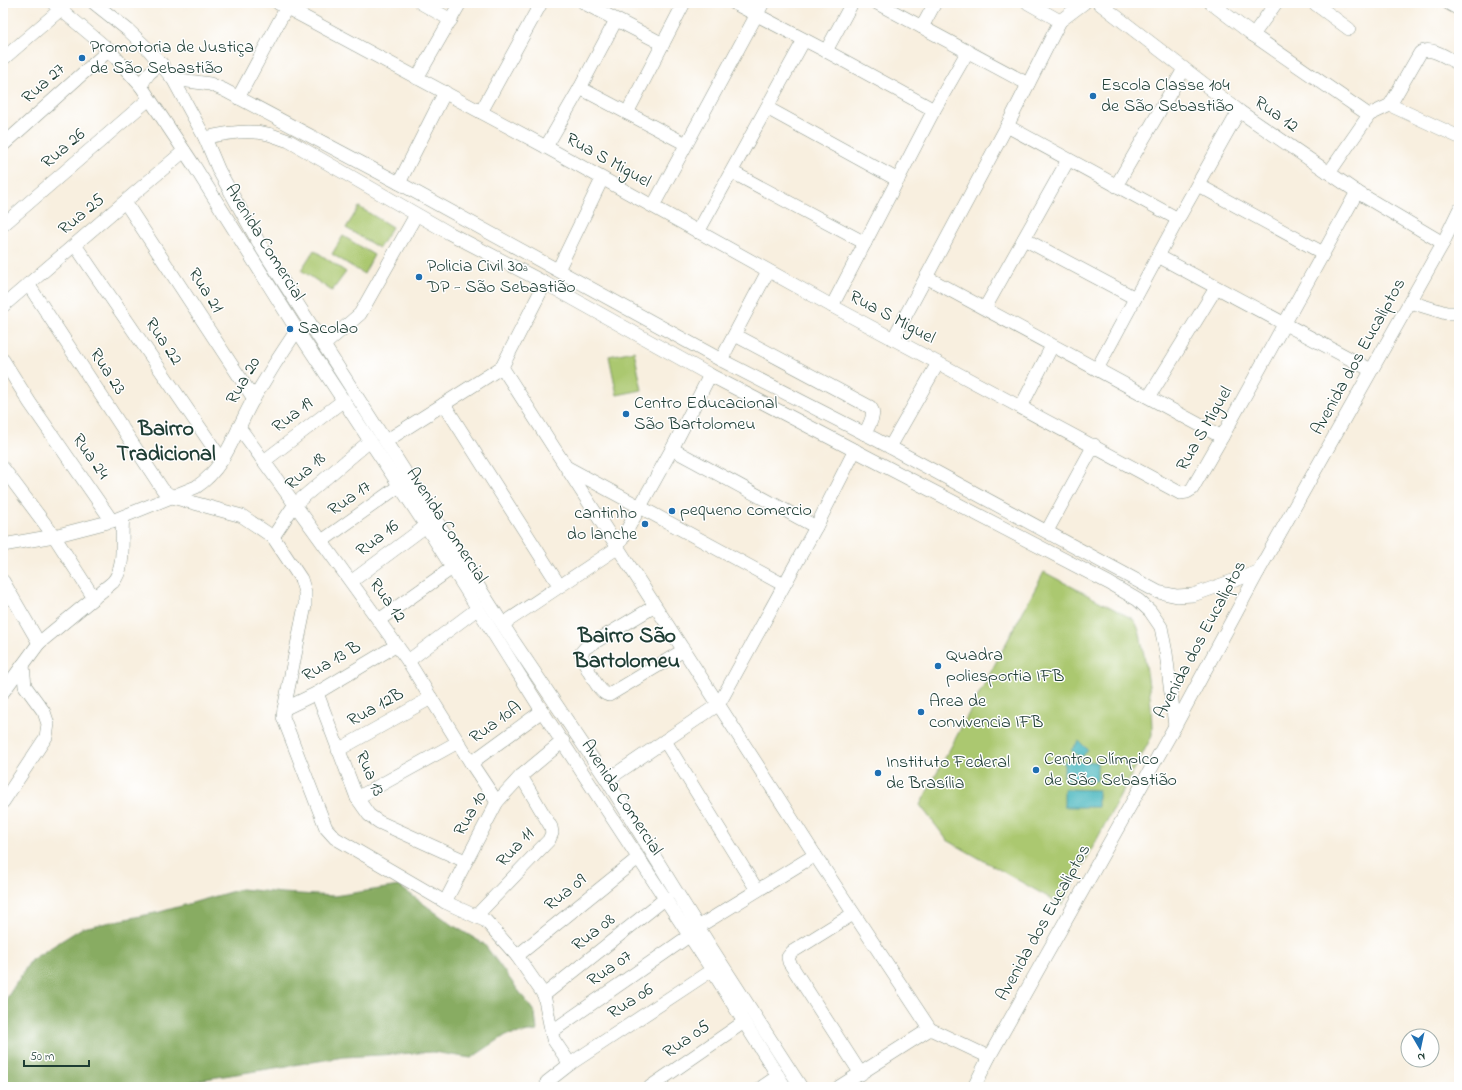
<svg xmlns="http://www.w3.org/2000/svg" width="1462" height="1090" viewBox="0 0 1462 1090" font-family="'Indie Flower',sans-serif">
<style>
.green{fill:#abc86f;stroke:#658252}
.forest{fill:#88ac62;stroke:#54744b}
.water{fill:#47b6be;stroke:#337a79}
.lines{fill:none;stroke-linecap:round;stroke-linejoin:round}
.minor-casing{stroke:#8c968a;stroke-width:14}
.minor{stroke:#fff;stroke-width:13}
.poi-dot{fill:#1f6fb2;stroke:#fff;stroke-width:1.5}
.labels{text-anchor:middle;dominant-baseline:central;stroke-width:3;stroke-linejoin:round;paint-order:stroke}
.poi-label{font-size:18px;fill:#1f3d34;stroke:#fff;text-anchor:start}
.street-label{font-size:18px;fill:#1f3d34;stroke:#fff}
.district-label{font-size:22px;font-weight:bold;fill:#1f3d34;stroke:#fff}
</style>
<rect width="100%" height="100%" fill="#fff"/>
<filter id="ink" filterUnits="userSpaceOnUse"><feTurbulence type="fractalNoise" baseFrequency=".025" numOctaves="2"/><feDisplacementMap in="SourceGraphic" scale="8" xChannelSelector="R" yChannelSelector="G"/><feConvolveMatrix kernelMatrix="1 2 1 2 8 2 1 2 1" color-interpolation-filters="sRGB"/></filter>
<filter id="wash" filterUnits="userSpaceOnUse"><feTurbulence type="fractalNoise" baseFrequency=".012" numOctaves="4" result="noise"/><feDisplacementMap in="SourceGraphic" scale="16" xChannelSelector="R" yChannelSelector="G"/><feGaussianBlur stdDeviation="0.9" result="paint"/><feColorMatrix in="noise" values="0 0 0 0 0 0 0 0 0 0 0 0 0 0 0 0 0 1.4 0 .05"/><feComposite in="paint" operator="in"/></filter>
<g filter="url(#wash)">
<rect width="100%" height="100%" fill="#f8efdf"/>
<g class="green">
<path d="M 359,207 L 392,227 L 379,248 L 346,228 Z"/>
<path d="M 343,236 L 374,255 L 364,274 L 332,254 Z"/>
<path d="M 314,250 L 346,272 L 332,291 L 301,270 Z"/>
<path d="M 634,351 L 642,390 L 617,395 L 609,356 Z"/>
<path d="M 1044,572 L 1133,619 C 1140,628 1141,639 1143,650 C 1149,679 1152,707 1152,736 L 1062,905 L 947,840 L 920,805 Z"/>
</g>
<path class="forest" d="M 399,886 L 454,926 L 484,944 L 535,1013 L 537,1031 L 506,1035 L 471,1058 L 433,1052 L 344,1057 L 205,1079 L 169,1087 L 3,1087 L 3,1004 L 31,960 L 82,928 L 160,912 L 241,889 L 282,893 L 334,896 Z"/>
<g class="water">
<path d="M 1079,741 L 1088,750 L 1081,758 L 1071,750 Z"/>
<path d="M 1064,761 L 1097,762 L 1097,781 L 1064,779 Z"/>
<path d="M 1064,789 L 1098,790 L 1098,807 L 1064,807 Z"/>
</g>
</g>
<g filter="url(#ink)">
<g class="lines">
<g class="minor-casing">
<g id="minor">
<path d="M 53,3 L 109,50 L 141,86 L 193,164 L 297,330 L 426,526 L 542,711 L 712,970 L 744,1022 L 785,1087"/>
<path d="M 94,3 L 128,30 L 149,50 L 173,79 L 205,138 L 219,171 L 263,250 L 514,642 L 607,780 L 710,946 L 801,1087"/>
<path d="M 278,3 L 546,147 L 832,306 L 1180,493 L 1187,492 L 1192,489 L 1222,437 L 1357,192"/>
<path d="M 421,3 L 451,20"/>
<path d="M 584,3 L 663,44"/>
<path d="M 734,3 L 826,51 L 934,110"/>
<path d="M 877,3 L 1028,84"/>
<path d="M 1028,3 L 1060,21"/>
<path d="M 1099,3 L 1239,111 L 1357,192 L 1443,243"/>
<path d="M 1211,3 L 1253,35 L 1369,115"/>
<path d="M 1314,3 L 1349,29"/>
<path d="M 1448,3 L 1459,9"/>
<path d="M 922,27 L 935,3"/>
<path d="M 1253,35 L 1276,3"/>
<path d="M 826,51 L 852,3"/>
<path d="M 3,59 L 61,9"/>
<path d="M 417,78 L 460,3"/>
<path d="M 173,79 L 210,84 L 224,90 L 399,183 L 721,360 L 875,439 L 1158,592 L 1177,596 L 1193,595 L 1258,572"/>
<path d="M 141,86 C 146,75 151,70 162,64"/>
<path d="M 580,88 L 686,144"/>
<path d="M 238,98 L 289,3"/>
<path d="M 1390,105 L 1459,137"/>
<path d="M 767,108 L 898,180"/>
<path d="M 481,112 L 541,3"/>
<path d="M 627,113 L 684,3"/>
<path d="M 1007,126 L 1178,219"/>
<path d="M 205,138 C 225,133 247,129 268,134 C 275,136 282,139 289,141 L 449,233 L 545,283 L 710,375 L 1109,583 L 1138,600 L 1150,611 L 1161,627 L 1166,653 L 1175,726"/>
<path d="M 3,145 L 109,50"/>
<path d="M 546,147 L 580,88 L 616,20"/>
<path d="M 732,172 L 865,243"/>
<path d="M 1329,173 L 1369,115 L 1390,105 L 1420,53 C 1431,45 1448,59 1459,64"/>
<path d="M 399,183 L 445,92"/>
<path d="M 1198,185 L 1323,253"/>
<path d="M 1116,186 L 1184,69"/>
<path d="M 125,202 L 254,399"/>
<path d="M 653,206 L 763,3"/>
<path d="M 3,225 L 149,99"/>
<path d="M 698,232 L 804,40"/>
<path d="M 1024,239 L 1135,298"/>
<path d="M 75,245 L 222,460"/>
<path d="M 1158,256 L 1371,370"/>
<path d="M 558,270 L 602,179"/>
<path d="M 926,277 L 1222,437"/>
<path d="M 28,284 L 163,490 L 172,497 L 242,516 L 273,537 L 301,579 L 305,592 L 305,606 L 284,709 L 283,717 L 326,828 L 335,838 L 445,902 L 486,921 L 517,956 L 544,995 L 553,1039 L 570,1064 L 547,1082 L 549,1087"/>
<path d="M 1410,302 L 1446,313 L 1459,313"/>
<path d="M 3,306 L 184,151"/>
<path d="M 832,306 L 934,110 L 968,51"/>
<path d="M 985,308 L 1068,160"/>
<path d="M 735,335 L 870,407 C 877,414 868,426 865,434"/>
<path d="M 893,339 L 1007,126 L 1060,21 L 1084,3"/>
<path d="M 324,345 L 360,314 L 416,215"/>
<path d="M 3,360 L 30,403 L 112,521"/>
<path d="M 721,360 L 768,271"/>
<path d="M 502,367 L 815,855 L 930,1029 L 989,1057"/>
<path d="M 1097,369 L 1178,219 L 1239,111"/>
<path d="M 1149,397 L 1216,288"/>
<path d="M 444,404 L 559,585"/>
<path d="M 1021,407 L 1052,346"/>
<path d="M 239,427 L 408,661 L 471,763 L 497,802"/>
<path d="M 386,441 L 502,367 L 545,283"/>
<path d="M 890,447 L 938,363"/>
<path d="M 672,449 L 816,527"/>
<path d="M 264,461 L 344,400"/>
<path d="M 3,468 L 54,536 L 94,598"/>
<path d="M 568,468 L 784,585"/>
<path d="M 1047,531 L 1094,445"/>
<path d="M 273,537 L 295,504 L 370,441"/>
<path d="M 322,541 L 399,486"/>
<path d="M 3,545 L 54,536 L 112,521 L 196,487 C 226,468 237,427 254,398 C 268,374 282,352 297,330"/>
<path d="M 3,581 L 39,643 L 113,582 C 127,565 120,539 123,517"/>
<path d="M 352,581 L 426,526"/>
<path d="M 655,606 L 585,648 L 581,653 C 583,662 596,686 603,692 C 604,693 608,695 609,695 L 684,650"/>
<path d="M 379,620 L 452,568"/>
<path d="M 503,624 L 617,548 L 672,449 L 710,375"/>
<path d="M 408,661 L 477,609"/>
<path d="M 3,692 L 39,643"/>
<path d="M 317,693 L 357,798 L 369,815 L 379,822 L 465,861"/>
<path d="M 284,709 L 317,693 L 397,645"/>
<path d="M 665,741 L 757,890"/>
<path d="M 338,750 L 431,698"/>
<path d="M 471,763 L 542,711"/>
<path d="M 607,780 L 719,704 L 816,527 L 855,450"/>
<path d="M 357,798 L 458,742"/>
<path d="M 3,802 L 46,737 L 48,724 L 44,712 L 25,686 L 23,665"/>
<path d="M 445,902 L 497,802 L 521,776 L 563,741"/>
<path d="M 853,914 L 792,952 L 788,957 L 789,962 L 861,1074"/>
<path d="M 476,916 L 549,840 L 552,833 L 551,827 L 521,776"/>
<path d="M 698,927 L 815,855"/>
<path d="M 517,956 L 638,858"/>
<path d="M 544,995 L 666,898"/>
<path d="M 551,1032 L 689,936"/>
<path d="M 570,1064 L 712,970"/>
<path d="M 650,1087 L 744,1022"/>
<path d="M 762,1087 L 778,1076"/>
<path d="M 839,1087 L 930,1029"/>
<path d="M 974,1087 L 989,1057 L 1175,726 L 1258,572 L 1443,243 L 1459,210"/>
</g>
</g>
<use href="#minor" class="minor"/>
</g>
</g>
<g class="poi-dot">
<circle cx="82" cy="58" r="4"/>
<circle cx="1093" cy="96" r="4"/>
<circle cx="419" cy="277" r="4"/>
<circle cx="290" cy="329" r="4"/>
<circle cx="626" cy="414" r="4"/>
<circle cx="672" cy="511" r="4"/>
<circle cx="645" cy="524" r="4"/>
<circle cx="938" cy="666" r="4"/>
<circle cx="921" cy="712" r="4"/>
<circle cx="1036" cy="770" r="4"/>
<circle cx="878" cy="773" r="4"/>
</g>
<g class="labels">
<g class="poi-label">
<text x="90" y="48">Promotoria de Justiça<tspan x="90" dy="21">de São Sebastião</tspan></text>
<text x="1101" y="86">Escola Classe 104<tspan x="1101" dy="21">de São Sebastião</tspan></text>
<text x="427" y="267">Policia Civil 30ª<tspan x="427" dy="21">DP - São Sebastião</tspan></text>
<text x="298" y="329">Sacolao</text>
<text x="634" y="404">Centro Educacional<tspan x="634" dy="21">São Bartolomeu</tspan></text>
<text x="680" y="511">pequeno comercio</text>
<text x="637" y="514" text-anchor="end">cantinho<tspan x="637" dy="21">do lanche</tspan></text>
<text x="946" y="656">Quadra<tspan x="946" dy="21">poliesportia IFB</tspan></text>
<text x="929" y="702">Area de<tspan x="929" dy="21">convivencia IFB</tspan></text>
<text x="1044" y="760">Centro Olímpico<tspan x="1044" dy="21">de São Sebastião</tspan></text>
<text x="886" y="763">Instituto Federal<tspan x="886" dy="21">de Brasília</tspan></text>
</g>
<g class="street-label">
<text transform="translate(44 84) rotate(-42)">Rua 27</text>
<text transform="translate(1276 115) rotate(35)">Rua 12</text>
<text transform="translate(64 149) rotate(-41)">Rua 26</text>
<text transform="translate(608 161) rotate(29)">Rua S Miguel</text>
<text transform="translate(82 215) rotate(-40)">Rua 25</text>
<text transform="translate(264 243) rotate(58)">Avenida Comercial</text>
<text transform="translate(205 291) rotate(57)">Rua 21</text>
<text transform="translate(892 318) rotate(28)">Rua S Miguel</text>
<text transform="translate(163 342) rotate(56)">Rua 22</text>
<text transform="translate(1359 357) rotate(-61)">Avenida dos Eucaliptos</text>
<text transform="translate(107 372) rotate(57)">Rua 23</text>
<text transform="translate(244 381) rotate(-60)">Rua 20</text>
<text transform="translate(293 416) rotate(-37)">Rua 19</text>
<text transform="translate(1205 429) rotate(-60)">Rua S Miguel</text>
<text transform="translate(90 457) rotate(55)">Rua 24</text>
<text transform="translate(306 472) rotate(-41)">Rua 18</text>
<text transform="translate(350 499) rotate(-35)">Rua 17</text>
<text transform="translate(446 526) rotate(57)">Avenida Comercial</text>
<text transform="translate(378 539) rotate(-37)">Rua 16</text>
<text transform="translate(387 601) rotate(54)">Rua 12</text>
<text transform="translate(1201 640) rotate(-62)">Avenida dos Eucaliptos</text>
<text transform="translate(332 662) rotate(-30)">Rua 13 B</text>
<text transform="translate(376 708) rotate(-29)">Rua 12B</text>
<text transform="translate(496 723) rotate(-36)">Rua 10A</text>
<text transform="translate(369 774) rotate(66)">Rua 13</text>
<text transform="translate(621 798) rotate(57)">Avenida Comercial</text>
<text transform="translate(471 814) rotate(-60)">Rua 10</text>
<text transform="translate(516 848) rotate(-47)">Rua 11</text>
<text transform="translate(566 893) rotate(-39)">Rua 09</text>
<text transform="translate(1044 923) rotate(-61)">Avenida dos Eucaliptos</text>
<text transform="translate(594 933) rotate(-38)">Rua 08</text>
<text transform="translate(610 969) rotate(-35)">Rua 07</text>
<text transform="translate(631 1002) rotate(-33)">Rua 06</text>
<text transform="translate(687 1040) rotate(-35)">Rua 05</text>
</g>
<g class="district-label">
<text x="166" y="430">Bairro<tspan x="166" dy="25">Tradicional</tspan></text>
<text x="627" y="637">Bairro São<tspan x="627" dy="25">Bartolomeu</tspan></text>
</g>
</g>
<rect width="1462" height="1090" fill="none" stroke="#fff" stroke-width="16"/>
<g transform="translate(1420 1048) rotate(171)"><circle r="19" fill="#ffffff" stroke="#a5b1ae"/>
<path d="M0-3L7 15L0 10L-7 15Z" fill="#1f6fb2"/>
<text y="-6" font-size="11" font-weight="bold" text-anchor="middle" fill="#1f3d34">N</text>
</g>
<path d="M24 1060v6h65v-6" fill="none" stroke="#1f3d34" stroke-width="2"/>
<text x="30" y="1060" font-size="12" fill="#1f3d34" stroke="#ffffff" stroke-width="3" paint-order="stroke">50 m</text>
</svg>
